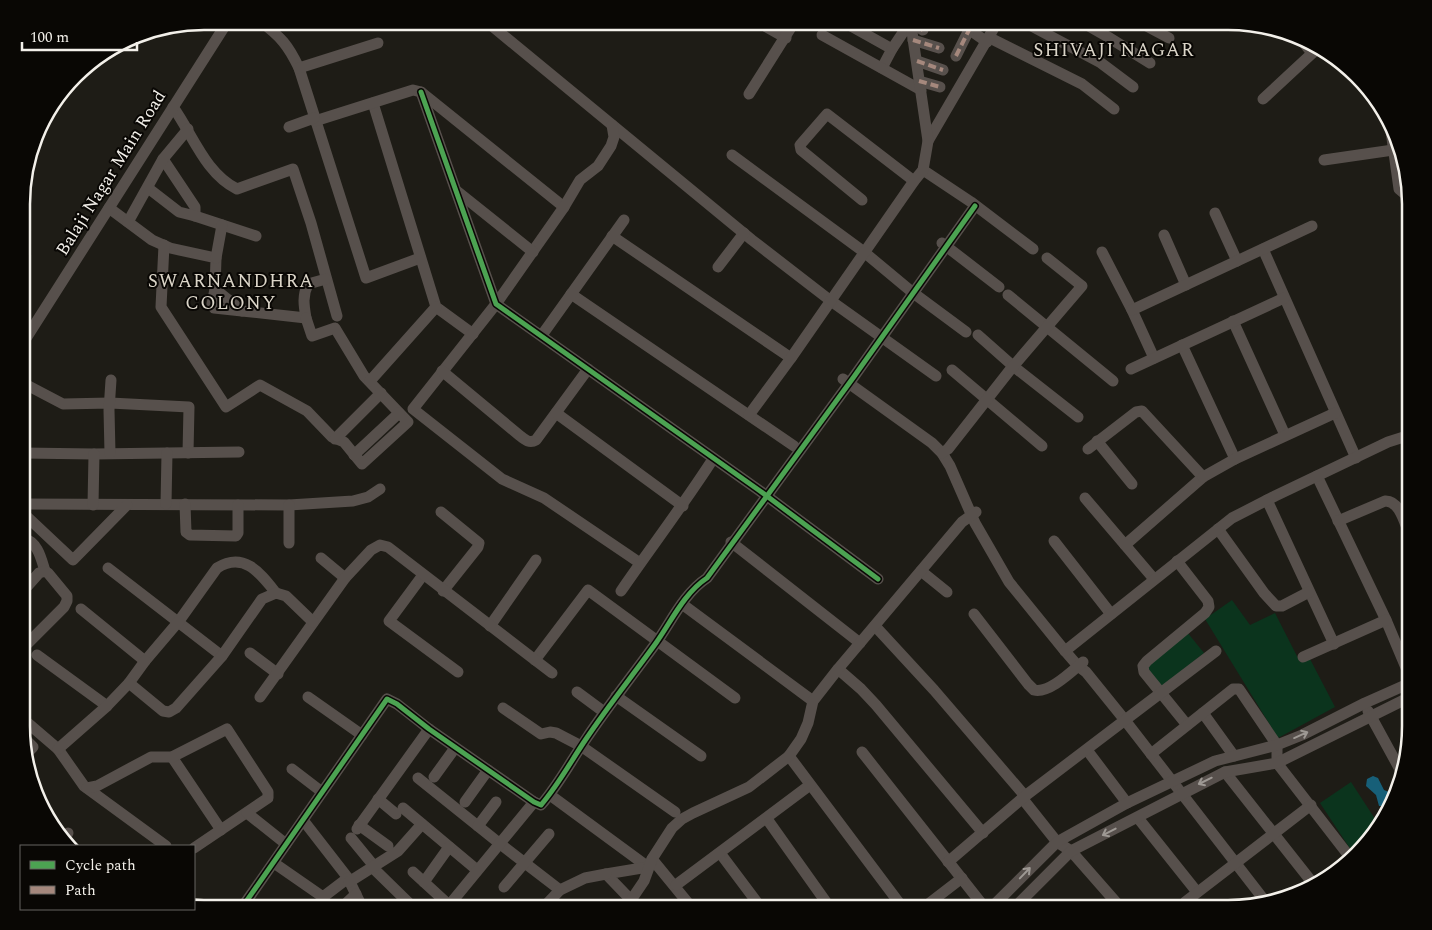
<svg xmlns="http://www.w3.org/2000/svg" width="1432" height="930" viewBox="0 0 1432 930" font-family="Spectral,serif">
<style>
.green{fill:#0b341d}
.water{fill:#175f78}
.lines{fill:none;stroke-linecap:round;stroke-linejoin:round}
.minor{stroke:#57504c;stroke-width:11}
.quiet{stroke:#a5887d;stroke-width:4;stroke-dasharray:8 4;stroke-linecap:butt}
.cycleway-casing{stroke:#090704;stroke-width:8}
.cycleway{stroke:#4ca352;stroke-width:5}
.oneway{stroke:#9d9893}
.labels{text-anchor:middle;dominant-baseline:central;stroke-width:4;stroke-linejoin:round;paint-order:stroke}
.street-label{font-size:18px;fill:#f3f0ea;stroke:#090704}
.neighbourhood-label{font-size:19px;letter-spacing:1px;fill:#dbd5c8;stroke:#090704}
.rim{fill:none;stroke:#f3f0ea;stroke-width:2.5}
</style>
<rect width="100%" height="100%" fill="#1e1c16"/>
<g class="green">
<path d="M 1232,600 L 1250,625 L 1275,613 L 1300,662 L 1310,659 L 1335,707 L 1278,738 L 1205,619 Z"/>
<path d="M 1187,632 L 1204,653 L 1160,688 L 1143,667 Z"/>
<path d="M 1351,782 L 1379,825 L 1382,824 L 1380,828 L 1353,853 L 1320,803 Z"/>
</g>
<path class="water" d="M 1373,776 L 1378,778 L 1384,790 L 1394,794 L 1389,806 L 1379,806 L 1376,795 L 1366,786 L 1367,779 Z"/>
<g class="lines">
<g class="minor">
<path d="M 260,21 C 281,37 288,45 299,68 L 366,278 L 420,258"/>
<path d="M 486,21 L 752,240 L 831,301 L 936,376"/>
<path d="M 756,21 L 786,38"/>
<path d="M 842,21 L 892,49 L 882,68"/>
<path d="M 957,21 L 987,42"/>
<path d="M 1022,21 L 1101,63 L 1133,87"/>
<path d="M 1080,21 L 1108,37 L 1150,63"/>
<path d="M 1137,21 L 1169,38"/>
<path d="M 912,23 L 923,30"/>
<path d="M 822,35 L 921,90"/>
<path d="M 1299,37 L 1312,53"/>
<path d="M 990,38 L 1082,84 L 1114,109"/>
<path d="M 913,40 L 939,48"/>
<path d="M 892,49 L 904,31 L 911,25 L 903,21"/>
<path d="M 956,56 L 969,30"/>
<path d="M 917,61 L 943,70"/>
<path d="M 299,68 L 378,43"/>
<path d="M 919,81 L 940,87"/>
<path d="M 421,92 L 496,304 L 760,491 L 878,579"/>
<path d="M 749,94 L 795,21"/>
<path d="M 1263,99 L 1319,47"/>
<path d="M 373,103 L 436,307 L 473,334"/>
<path d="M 173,107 C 193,135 205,173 237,189 L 293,169 L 311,223 L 337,316"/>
<path d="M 315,121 L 413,90 L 421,92 L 564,207"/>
<path d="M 612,125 L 614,137 L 611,146 L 598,166 L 580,180 L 564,207 L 496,304 L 413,409 L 502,479 L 544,498 L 640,563"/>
<path d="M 289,127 L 314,118"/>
<path d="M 1391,131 L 1399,189 L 1405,194 L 1410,194"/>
<path d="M 928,141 L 998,21"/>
<path d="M 732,155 L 864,252 L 912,292 L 966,332"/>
<path d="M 163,159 L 195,207 L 195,216"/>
<path d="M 1324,160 L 1393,150"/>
<path d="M 923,170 L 971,202 L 1033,249"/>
<path d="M 148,188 L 179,212 L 195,216 L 256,236"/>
<path d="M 458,192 L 533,252"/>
<path d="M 862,200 L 801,150 L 800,145 L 827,114 L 914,181"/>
<path d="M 109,208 L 152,240 L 170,248 L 216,258 L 215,289 L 242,311 L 306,318 C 304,306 302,296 308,284 L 326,279"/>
<path d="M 1215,213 L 1237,261"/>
<path d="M 128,222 L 163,159 L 188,129"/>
<path d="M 1164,235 L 1186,285"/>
<path d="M 612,236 L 791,358"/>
<path d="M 942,243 L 999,287"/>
<path d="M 164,245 L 161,307 L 226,407 L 260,385 L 307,411 L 332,437 L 344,442 L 362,464 L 408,422 L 364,376 L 335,328 L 312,336 L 306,318"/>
<path d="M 1263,249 L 1356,458"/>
<path d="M 1102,252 L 1132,310 L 1154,358"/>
<path d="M 216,258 L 222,225"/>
<path d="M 718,267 L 744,233"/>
<path d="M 215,289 L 212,304 L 214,308 L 242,311"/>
<path d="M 571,294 L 794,446"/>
<path d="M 1008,295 L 1113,381"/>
<path d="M 1132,310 L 1312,226"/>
<path d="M 1233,321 L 1285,435"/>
<path d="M 542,335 L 624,220"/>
<path d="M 978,335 L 1013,366 L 1078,417"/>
<path d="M 23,343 L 228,21"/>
<path d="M 1182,345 L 1235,459"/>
<path d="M 1131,369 L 1284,298"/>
<path d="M 952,370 L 1042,446"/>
<path d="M 442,371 L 519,435 C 524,439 529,444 536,440 L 588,369"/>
<path d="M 843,379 L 932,443 L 942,453 L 950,466 L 975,523 L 1009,582 L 1065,651 L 1078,666 L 1086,672 L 1124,719 L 1265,901"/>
<path d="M 370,381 L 436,307"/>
<path d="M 23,383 L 63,404 L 110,403 L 189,407 L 188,453"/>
<path d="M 556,413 L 683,506"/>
<path d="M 749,415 L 791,358 L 914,181 L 923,170 L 928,141 L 911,25 L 913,21"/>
<path d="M 335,439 L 381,393"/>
<path d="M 1097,441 L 1132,484"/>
<path d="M 1088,449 L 1136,412 L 1142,411 L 1203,477 L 1125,545"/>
<path d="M 23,453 L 94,454 L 239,452"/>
<path d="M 110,453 L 109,410 L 111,380"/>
<path d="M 942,453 L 948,449 L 1010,370 L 1082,286 L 1047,258"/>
<path d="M 354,455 L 399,413"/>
<path d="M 1317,476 L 1386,620 L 1410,677"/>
<path d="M 1203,477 L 1235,459 L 1335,413"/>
<path d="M 1085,498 L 1154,579"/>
<path d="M 1267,500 L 1334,644"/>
<path d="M 23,504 L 289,505 L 353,501 L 368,497 L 380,489"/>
<path d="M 166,504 L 167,453"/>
<path d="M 185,504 L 186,532 L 190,535 L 236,536 L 238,533 L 238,505"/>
<path d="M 93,505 L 94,454"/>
<path d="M 289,505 L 289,543"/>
<path d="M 441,512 L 479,543 L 478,547 L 443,591"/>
<path d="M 23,513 L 73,560 L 127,505"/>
<path d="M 1338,521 L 1385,501 C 1400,500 1405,525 1410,536"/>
<path d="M 1218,529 L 1264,593 L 1276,606 L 1282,606 L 1309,592"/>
<path d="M 23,538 C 38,542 41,558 45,571"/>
<path d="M 1054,541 L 1111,614"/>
<path d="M 731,542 L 860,643"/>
<path d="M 321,558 L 345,578"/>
<path d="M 1177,561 L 1208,601 L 1209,607 L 1205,613 L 1147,661 L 1143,666 L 1144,672 L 1187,725"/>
<path d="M 108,568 L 222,656"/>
<path d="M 921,571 L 947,592"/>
<path d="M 423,575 L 389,621 L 458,672"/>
<path d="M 23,591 L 39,573 L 45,571 L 48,573 L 67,596 L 67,601 L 64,607 L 23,648"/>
<path d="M 621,591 C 652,546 684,504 713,459"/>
<path d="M 682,604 L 813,701"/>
<path d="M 81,609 L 145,661 L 179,621 L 217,568 C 244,551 260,573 276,593"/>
<path d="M 974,614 L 1028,684 L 1034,690 C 1049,694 1072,671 1083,662"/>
<path d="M 490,626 L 536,560"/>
<path d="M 875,626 L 934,690 L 1025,796"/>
<path d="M 1065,651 L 1232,518 L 1275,496 L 1388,442 L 1410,435"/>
<path d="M 250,653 L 278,674"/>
<path d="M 37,655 L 107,706"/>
<path d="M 1303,657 L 1386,620"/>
<path d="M 535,660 L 588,590 L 735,698"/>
<path d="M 838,669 L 861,689 L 876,705 L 983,833"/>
<path d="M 129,683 L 145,661"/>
<path d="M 577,692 L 604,712"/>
<path d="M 616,696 L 701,756"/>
<path d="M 260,697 L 345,578 L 371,550 L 380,545 L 388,547 L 552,673"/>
<path d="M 308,697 L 362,735"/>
<path d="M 503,708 L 541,734 L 550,732 L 556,733 L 581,746 L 675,812"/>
<path d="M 1368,711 L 1403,775"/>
<path d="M 1203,713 L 1234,756"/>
<path d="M 23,719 L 58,749 L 84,786 L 166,846"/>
<path d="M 23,737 L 33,747 L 25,755"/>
<path d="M 58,749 L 107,706 L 129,683 L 163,711 L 169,712 L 176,708 L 222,656 L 262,599 L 276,593 L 286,596 L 313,622"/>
<path d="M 1087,750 L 1127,803"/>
<path d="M 862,752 L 985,908"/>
<path d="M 1151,754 L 1233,689 L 1239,689 L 1277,745 L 1277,763 L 1349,856"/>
<path d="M 789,756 L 903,908"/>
<path d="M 172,757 L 221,830"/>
<path d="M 292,769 L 322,792"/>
<path d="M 1225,772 L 1315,886"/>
<path d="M 434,777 L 455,748"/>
<path d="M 418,778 L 499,843 L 560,890"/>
<path d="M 87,788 L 97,786 L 151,757 L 172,757 L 227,729 L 268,792 L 268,798 L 194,848"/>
<path d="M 550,795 L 648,867"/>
<path d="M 1022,798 L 1057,842 L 1071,851 L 1121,908"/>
<path d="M 378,799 L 396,814"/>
<path d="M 465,802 L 488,770"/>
<path d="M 403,808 L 477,870"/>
<path d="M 247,813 L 286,844"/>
<path d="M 1138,818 L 1197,892"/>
<path d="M 767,819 L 831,909"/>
<path d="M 303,820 L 348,878 L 363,909"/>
<path d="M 359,825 L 388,846"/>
<path d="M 478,826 L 496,802"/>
<path d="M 357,829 L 429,729"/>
<path d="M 64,837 L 68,833"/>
<path d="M 351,838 L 374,866"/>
<path d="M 720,853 L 762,909"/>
<path d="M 652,859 L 693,909"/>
<path d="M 948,862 L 1025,796 L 1216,651"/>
<path d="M 274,863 L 323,897 L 348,878"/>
<path d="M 372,867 L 415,909"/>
<path d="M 413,872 L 449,905"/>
<path d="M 349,882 L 398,851 L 422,824"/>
<path d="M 424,882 L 449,847"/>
<path d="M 676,885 L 810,785"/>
<path d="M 504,887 L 549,834"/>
<path d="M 631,900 L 606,874 L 648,867"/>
<path d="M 1185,902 L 1311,805"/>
<path d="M 328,904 L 331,909"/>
<path d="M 923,908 L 962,878"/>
<path d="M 991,908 L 1057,842 L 1127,803 L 1215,761 L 1277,745 L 1302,735 L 1365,703 L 1410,683"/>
<path d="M 1014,908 L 1071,851 L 1225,772 L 1277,763 L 1410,697"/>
<path d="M 241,909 L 387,699 L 397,704 L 429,729 L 534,802 L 541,805 C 559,784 571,761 586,739 C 608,706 633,675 656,643 C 671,622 684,593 707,578 L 853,378 L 975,206"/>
<path d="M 340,909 L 356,894"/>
<path d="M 446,909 L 534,802"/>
<path d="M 542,909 L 560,890 L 585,878 L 606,874"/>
<path d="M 625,909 L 644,881 L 652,859 L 672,828 L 682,819 L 693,813 L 749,787 L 789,756 L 801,739 L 808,723 L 813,701 L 838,669 L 962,522 L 976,512"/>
</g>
<g class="quiet">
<path d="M 912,23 L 923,30"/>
<path d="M 913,40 L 939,48"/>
<path d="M 956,56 L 969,30"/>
<path d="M 917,61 L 943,70"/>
<path d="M 919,81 L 940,87"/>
</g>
<g class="cycleway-casing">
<g id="cycleway">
<path d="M 421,92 L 496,304 L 760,491 L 878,579"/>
<path d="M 241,909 L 387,699 L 397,704 L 429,729 L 534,802 L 541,805 C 559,784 571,761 586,739 C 608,706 633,675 656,643 C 671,622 684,593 707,578 L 853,378 L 975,206"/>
</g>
</g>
<use href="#cycleway" class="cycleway"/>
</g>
<defs><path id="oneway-shaft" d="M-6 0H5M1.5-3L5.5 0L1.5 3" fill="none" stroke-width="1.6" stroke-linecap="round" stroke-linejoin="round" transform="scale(1.25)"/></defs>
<g class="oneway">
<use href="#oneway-shaft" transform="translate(1301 735) rotate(-24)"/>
<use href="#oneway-shaft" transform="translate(1205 781) rotate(154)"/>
<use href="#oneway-shaft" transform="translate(1109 832) rotate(153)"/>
<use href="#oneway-shaft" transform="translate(1025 873) rotate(-46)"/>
</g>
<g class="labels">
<g class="street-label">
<text transform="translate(111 173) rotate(-58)">Balaji Nagar Main Road</text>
</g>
<g class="neighbourhood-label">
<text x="1114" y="50">SHIVAJI NAGAR</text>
<text x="231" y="281">SWARNANDHRA<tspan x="231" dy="22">COLONY</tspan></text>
</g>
</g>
<path d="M0 0H1432V930H0ZM204 30H1228A174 174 0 0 1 1402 204V726A174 174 0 0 1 1228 900H204A174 174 0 0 1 30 726V204A174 174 0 0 1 204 30Z" fill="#090704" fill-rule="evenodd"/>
<path class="rim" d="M204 30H1228A174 174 0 0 1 1402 204V726A174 174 0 0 1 1228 900H204A174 174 0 0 1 30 726V204A174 174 0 0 1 204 30Z"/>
<rect x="20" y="845" width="175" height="65" fill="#090704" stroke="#676460"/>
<rect x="30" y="861" width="25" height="8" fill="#4ca352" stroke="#676460"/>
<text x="65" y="870" font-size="15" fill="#f3f0ea">Cycle path</text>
<rect x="30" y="886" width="25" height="8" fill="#a5887d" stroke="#676460"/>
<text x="65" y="895" font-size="15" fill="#f3f0ea">Path</text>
<path d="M22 42v8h115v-8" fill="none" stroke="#f3f0ea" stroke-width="2.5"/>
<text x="30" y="42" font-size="15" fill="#f3f0ea" stroke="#090704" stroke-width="4" paint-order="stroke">100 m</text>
</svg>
